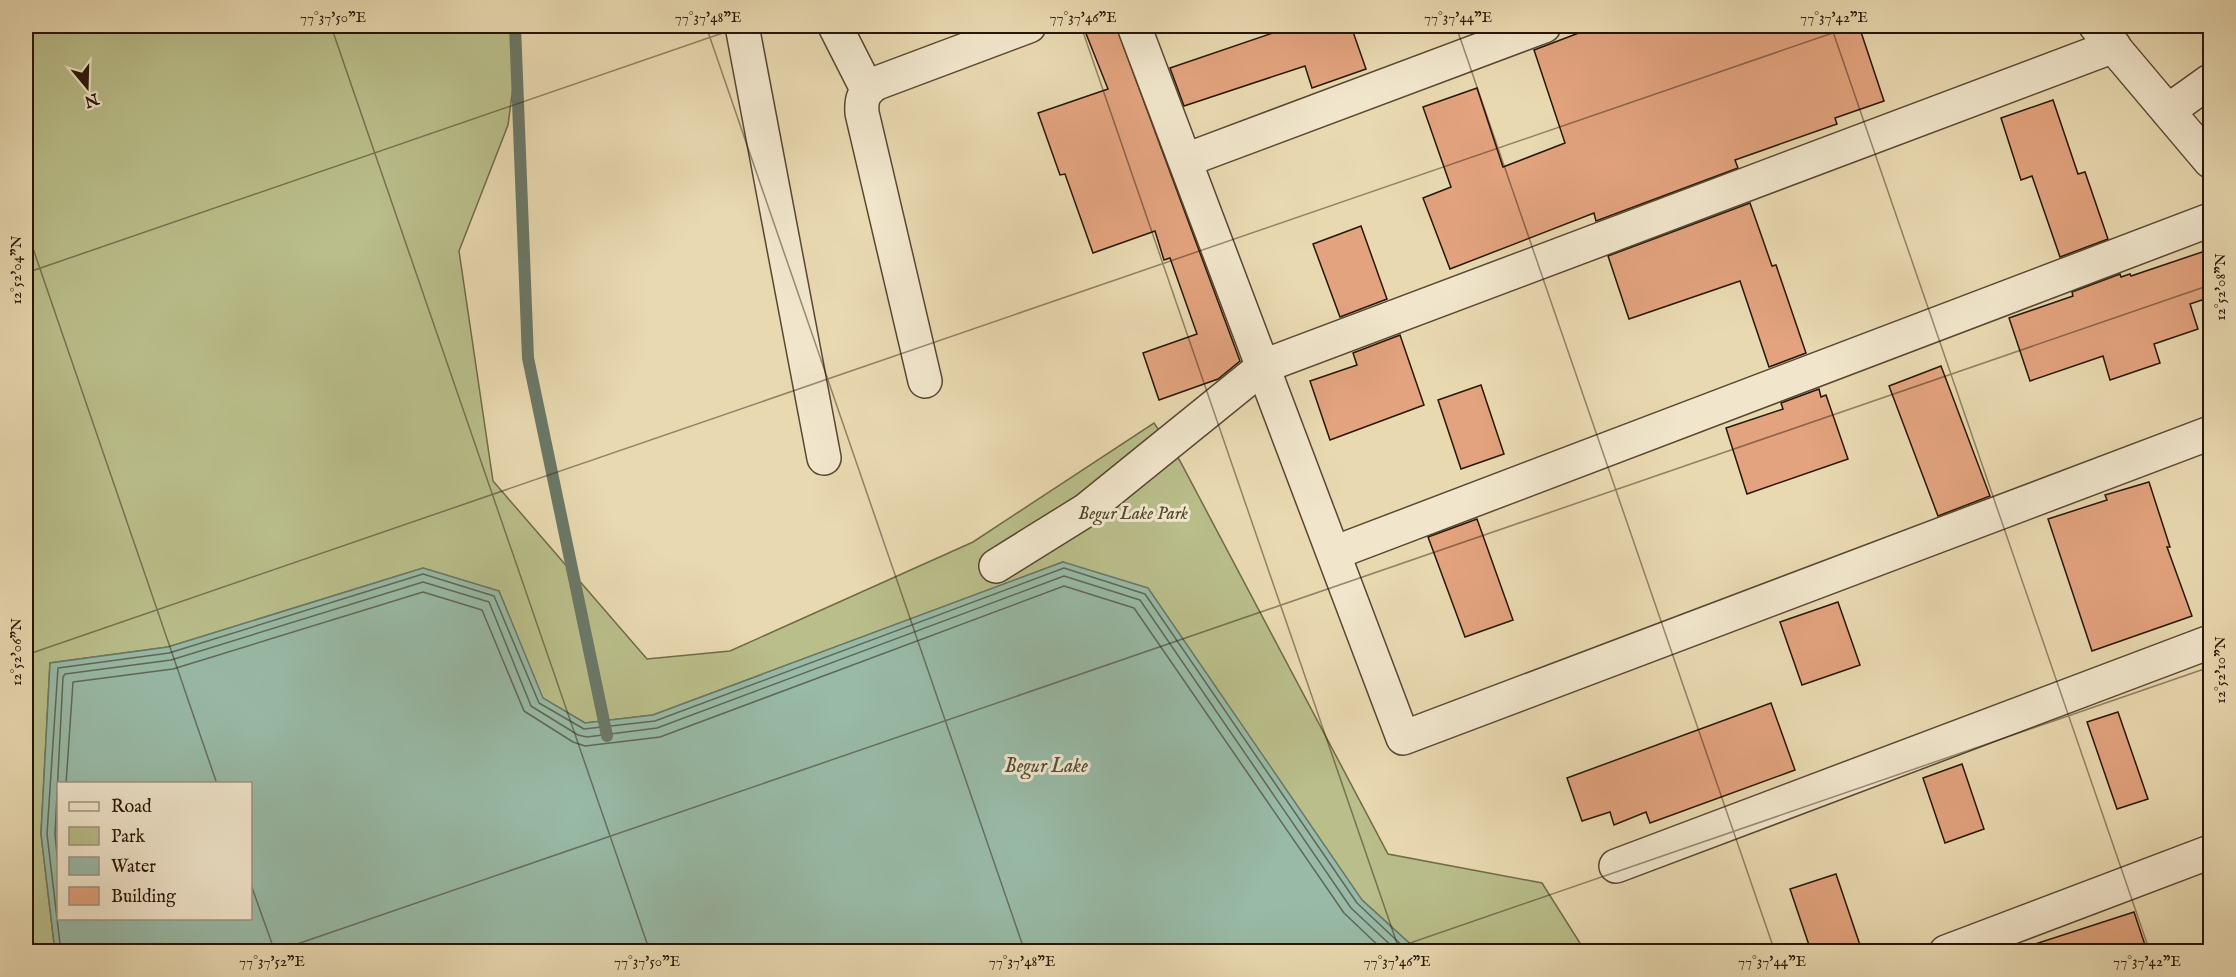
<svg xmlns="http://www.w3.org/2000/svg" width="2236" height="977" viewBox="0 0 2236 977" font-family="'IM FELL English',serif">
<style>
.green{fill:#b9be8a;stroke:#706a48;stroke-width:1.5}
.water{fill:#98baa7;stroke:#6b7867;stroke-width:1.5;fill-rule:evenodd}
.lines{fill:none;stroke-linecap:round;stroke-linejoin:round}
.shore{stroke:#606856;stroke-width:1.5}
.stream{stroke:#6b7867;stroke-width:12}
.building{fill:#e2a37e;stroke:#281606;stroke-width:1.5}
.minor-casing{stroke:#584731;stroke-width:36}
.minor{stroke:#f1e6cc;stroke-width:33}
.ticks{fill:none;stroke:#281606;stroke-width:1.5;stroke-opacity:0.45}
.labels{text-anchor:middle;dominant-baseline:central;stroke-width:6;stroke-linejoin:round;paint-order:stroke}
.park-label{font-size:18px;font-style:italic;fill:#54482e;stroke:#f1e6cc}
.water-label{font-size:20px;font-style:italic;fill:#4f4f3e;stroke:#f1e6cc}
.neatline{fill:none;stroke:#281606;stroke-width:2}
.ticks-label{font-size:15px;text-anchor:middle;fill:#281606}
</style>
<rect width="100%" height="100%" fill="#e9d9b1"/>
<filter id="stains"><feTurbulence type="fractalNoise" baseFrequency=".00333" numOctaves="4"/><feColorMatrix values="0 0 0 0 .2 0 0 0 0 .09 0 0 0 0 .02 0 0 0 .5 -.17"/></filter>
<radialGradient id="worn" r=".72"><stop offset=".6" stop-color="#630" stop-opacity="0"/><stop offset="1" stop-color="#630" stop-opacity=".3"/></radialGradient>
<path class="green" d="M 26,26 L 515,26 L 517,57 L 508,125 L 459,251 L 493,481 L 647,659 L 730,651 L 973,542 L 1154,423 L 1180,461 L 1388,854 L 1542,883 L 1585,951 L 1418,951 L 1362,900 L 1063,562 L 653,715 L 585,723 L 542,698 L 499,591 L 423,568 L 168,647 L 50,663 L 41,834 L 55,951 L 26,951 Z"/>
<path class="water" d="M 1063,562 L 1148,588 L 1362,900 L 1418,951 L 55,951 L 41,834 L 50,663 L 168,647 L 423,568 L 499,591 L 543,698 L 585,723 L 653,715 ZM 58,784 L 250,784 L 250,918 L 58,918 Z"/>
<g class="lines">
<g class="shore">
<path d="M 66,784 L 73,682 L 173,669 L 423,592 L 482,610 L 524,711 L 573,742 L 585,746 L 660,737 L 1064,586 L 1134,608 L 1344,913 L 1385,952"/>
<path d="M 58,865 L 55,834 L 63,677 L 65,674 L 171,660 L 423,582 L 489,602 L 531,706 L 578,735 L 587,737 L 657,728 L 1064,576 L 1140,600 L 1351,908 L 1398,952"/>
<path d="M 61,952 L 47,834 L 58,668 L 169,653 L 423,574 L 494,596 L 539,703 L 584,729 L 655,721 L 1064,568 L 1145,594 L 1357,903 L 1409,952"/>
</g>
<path class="stream" d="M 515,26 L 528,358 L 607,736"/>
</g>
<g class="building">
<path d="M 1083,26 L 1116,26 L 1240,361 L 1218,379 L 1159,400 L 1143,353 L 1197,334 L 1170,258 L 1164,260 L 1155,231 L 1093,253 L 1065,174 L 1060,175 L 1038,113 L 1108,89 Z"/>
<path d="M 1293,26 L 1351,26 L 1366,69 L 1312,88 L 1305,66 L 1184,106 L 1170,68 Z"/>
<path d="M 1582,26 L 1859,26 L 1884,101 L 1835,118 L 1837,124 L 1735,160 L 1738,168 L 1596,221 L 1594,213 L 1450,269 L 1423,198 L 1451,187 L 1423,107 L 1477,88 L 1503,167 L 1565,143 L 1534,50 L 1584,31 Z"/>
<path d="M 2053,100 L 2078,174 L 2085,172 L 2108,239 L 2060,257 L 2032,176 L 2021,180 L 2001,118 Z"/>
<path d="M 1750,203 L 1772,266 L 1776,265 L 1806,353 L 1769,367 L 1740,281 L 1629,319 L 1608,256 Z"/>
<path d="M 1361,226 L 1387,299 L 1340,317 L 1313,244 Z"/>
<path d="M 2211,249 L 2211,297 L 2190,304 L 2198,329 L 2154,344 L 2160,363 L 2110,380 L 2103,356 L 2030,381 L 2009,318 L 2073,296 L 2072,292 L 2120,274 L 2121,277 L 2130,274 L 2131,276 Z"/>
<path d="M 1400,335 L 1424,405 L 1330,440 L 1310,381 L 1357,365 L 1353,353 Z"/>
<path d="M 1941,366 L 1990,496 L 1938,516 L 1889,386 Z"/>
<path d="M 1481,385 L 1504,454 L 1461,469 L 1438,400 Z"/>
<path d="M 1819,389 L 1821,397 L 1826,395 L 1848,459 L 1747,494 L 1726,428 L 1783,409 L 1781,403 Z"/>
<path d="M 2149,482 L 2170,547 L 2167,547 L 2192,616 L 2092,651 L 2048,519 L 2107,500 L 2105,495 Z"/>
<path d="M 1477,519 L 1513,620 L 1465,637 L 1428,537 Z"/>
<path d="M 1838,602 L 1860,665 L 1802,685 L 1780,622 Z"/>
<path d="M 1771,703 L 1795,770 L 1650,823 L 1646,812 L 1614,825 L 1610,812 L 1582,821 L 1567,778 Z"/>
<path d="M 2118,712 L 2148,799 L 2117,809 L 2087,722 Z"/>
<path d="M 1962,764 L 1984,829 L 1945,843 L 1923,778 Z"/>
<path d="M 1836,874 L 1862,951 L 1811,951 L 1790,889 Z"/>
<path d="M 2134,912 L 2147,951 L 2033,951 L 2032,945 Z"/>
</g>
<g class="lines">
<g class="minor-casing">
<g id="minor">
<path d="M 742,26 L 824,458"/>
<path d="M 835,26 L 867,89"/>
<path d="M 1134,26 L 1403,738 L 2210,433"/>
<path d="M 2096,26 L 2210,161"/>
<path d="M 2168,111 L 2210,81"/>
<path d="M 1186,160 L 1544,26"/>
<path d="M 925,381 L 862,113 C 861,98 864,91 877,83 L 1029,26"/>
<path d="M 1334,553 L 2210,220"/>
<path d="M 996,566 L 1086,510 L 1264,366 L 2114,46"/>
<path d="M 1616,866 L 2210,642"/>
<path d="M 1946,952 L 2210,852"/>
</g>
</g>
<use href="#minor" class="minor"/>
</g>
<path class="ticks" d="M 331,26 L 650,952M 706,26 L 1025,952M 1081,26 L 1400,952M 1456,26 L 1775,952M 1831,26 L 2150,952M 2206,26 L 2210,39M 26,228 L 217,784M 26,273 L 743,26M 26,655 L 1853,26M 250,882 L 275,952M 274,952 L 2210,285M 1384,952 L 2210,667"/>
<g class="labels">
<g class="park-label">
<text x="1133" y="514">Begur Lake Park</text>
</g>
<g class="water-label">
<text x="1046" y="766">Begur Lake</text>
</g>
</g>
<rect width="2236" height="977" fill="none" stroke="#e9d9b1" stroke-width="66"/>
<rect x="57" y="782" width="195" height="138" fill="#f1e6cc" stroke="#a1937d" stroke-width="1.5"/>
<rect x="69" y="802" width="30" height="9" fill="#f1e6cc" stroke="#a1937d" stroke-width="1.5"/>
<text x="111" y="812" font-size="18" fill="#281606">Road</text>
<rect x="69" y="827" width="30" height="18" fill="#b9be8a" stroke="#a1937d" stroke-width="1.5"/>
<text x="111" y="842" font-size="18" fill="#281606">Park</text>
<rect x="69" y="857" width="30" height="18" fill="#98baa7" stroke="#a1937d" stroke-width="1.5"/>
<text x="111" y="872" font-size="18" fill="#281606">Water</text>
<rect x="69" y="887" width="30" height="18" fill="#e2a37e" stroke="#a1937d" stroke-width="1.5"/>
<text x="111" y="902" font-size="18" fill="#281606">Building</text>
<g transform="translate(87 87) rotate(161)" stroke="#f1e6cc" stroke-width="4.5" paint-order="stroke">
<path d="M0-4.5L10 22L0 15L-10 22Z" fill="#281606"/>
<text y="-9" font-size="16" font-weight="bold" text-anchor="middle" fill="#281606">N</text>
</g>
<rect x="33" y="33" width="2170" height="911" class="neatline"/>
<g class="ticks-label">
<text x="333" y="22">77°37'50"E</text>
<text x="708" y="22">77°37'48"E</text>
<text x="1083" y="22">77°37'46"E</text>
<text x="1458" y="22">77°37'44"E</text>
<text x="1834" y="22">77°37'42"E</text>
<text transform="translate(16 270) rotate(-90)" y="5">12°52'04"N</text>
<text transform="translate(2220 287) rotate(-90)" y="5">12°52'08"N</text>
<text transform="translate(16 652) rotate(-90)" y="5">12°52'06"N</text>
<text transform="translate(2220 670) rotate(-90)" y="5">12°52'10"N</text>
<text x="272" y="966">77°37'52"E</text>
<text x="647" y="966">77°37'50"E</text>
<text x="1022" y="966">77°37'48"E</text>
<text x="1397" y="966">77°37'46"E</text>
<text x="1772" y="966">77°37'44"E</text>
<text x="2147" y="966">77°37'42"E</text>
</g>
<rect width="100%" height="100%" filter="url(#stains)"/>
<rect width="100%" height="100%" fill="url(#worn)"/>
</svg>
